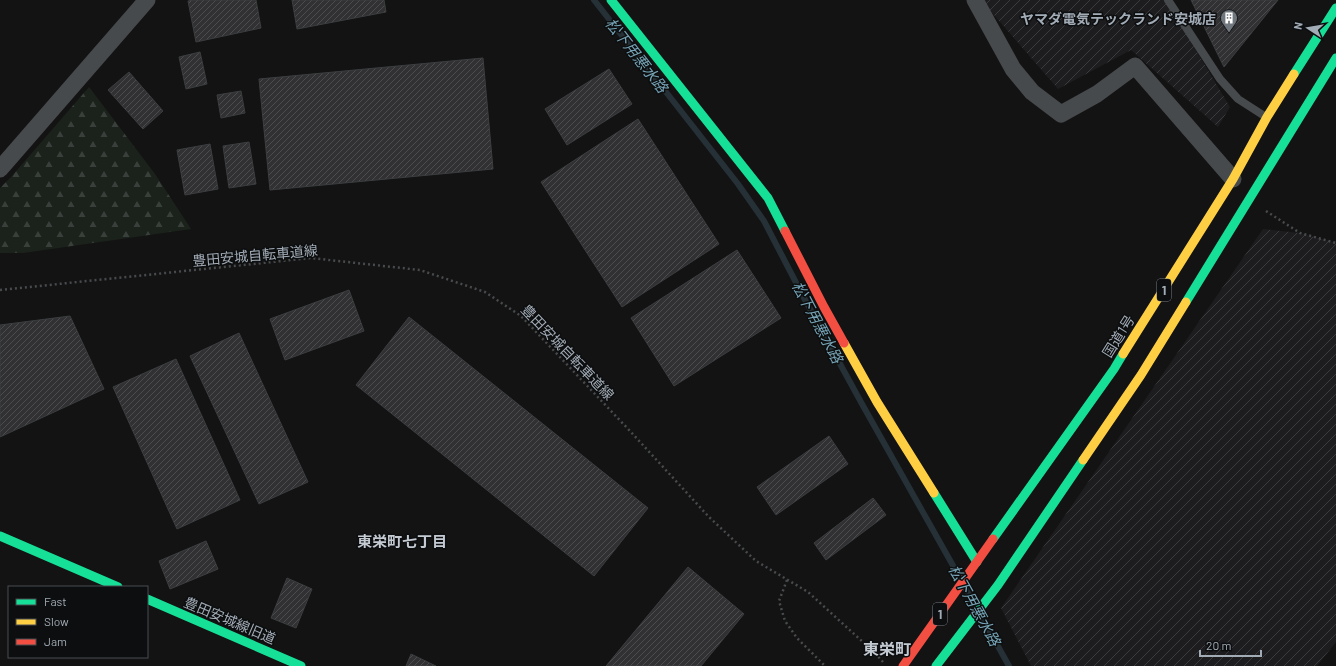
<svg xmlns="http://www.w3.org/2000/svg" width="1336" height="666" viewBox="0 0 1336 666" font-family="Barlow,'Noto Sans JP',sans-serif">
<style>
.industrial{fill:url(#industrial-furrows)}
.forest{fill:url(#forest-firs)}
.lines{fill:none;stroke-linecap:round;stroke-linejoin:round}
.stream{stroke:#253136;stroke-width:6}
.building{fill:url(#building-hatch);stroke:#3b3e40}
.path{stroke:#484b4e;stroke-width:2.5;stroke-dasharray:2 3;stroke-linecap:butt}
.lane{stroke:#474a4c;stroke-width:8}
.street{stroke:#474a4c;stroke-width:17}
.fast{stroke:#16e098;stroke-width:9}
.slow{stroke:#ffcf43;stroke-width:9}
.jam{stroke:#f24e42;stroke-width:9}
.labels{text-anchor:middle;dominant-baseline:central;stroke-width:3;stroke-linejoin:round;paint-order:stroke}
.shield{fill:#0d0e0f;stroke:#757d84;stroke-width:1}
.shield-label{font-size:13px;font-weight:bold;fill:#a2acb6}
.poi-label{font-size:14px;font-weight:bold;fill:#a2acb6;stroke:#0d0e0f;text-anchor:end}
.street-label{font-size:14px;fill:#a2acb6;stroke:#0d0e0f}
.water-label{font-size:15px;font-style:italic;fill:#75a3b5;stroke:#0d0e0f}
.neighbourhood-label{font-size:15px;font-weight:bold;fill:#c4cad2;stroke:#0d0e0f}
.quarter-label{font-size:16px;font-weight:bold;fill:#c4cad2;stroke:#0d0e0f}
</style>
<defs>
<pattern id="industrial-furrows" width="10" height="10" patternUnits="userSpaceOnUse"><rect width="10" height="10" fill="#1d1d1f"/><path d="M-1 1l2-2M0 10L10 0M9 11l2-2" fill="none" stroke="#3b3b3d"/></pattern>
<pattern id="forest-firs" width="22" height="20" patternUnits="userSpaceOnUse"><rect width="22" height="20" fill="#1b221b"/><path d="M5 1l3.5 6h-7zM16 11l3.5 6h-7z" fill="#393f3a"/></pattern>
<pattern id="building-hatch" width="6" height="6" patternUnits="userSpaceOnUse"><rect width="6" height="6" fill="#313133"/><path d="M-1 1l2-2M0 6l6-6M5 7l2-2" fill="none" stroke="#4c4c4e"/></pattern>
</defs>
<rect width="100%" height="100%" fill="#131313"/>
<g class="industrial">
<path d="M 981,0 L 1166,0 L 1230,107 L 1218,127 L 1131,50 L 1058,89 Z"/>
<path d="M 1263,229 L 1300,233 L 1336,243 L 1336,642 L 1317,666 L 1031,666 L 1001,608 Z"/>
</g>
<path class="forest" d="M 89,87 L 155,174 L 191,229 L 23,253 L 0,253 L 0,188 L 12,176 Z"/>
<g class="lines">
<g class="stream">
<path d="M 594,0 L 738,184 L 764,221 L 804,298 L 862,404 L 960,578"/>
<path d="M 964,586 L 976,606"/>
<path d="M 980,614 L 1009,666"/>
</g>
</g>
<g class="building">
<path d="M 193,0 L 256,0 L 261,28 L 196,42 L 188,1 Z"/>
<path d="M 292,0 L 384,0 L 386,12 L 297,29 Z"/>
<path d="M 1191,0 L 1278,0 L 1224,67 Z"/>
<path d="M 200,52 L 207,84 L 186,89 L 179,57 Z"/>
<path d="M 483,58 L 493,169 L 270,190 L 259,79 Z"/>
<path d="M 609,69 L 632,104 L 567,145 L 545,109 Z"/>
<path d="M 129,72 L 163,111 L 143,129 L 108,90 Z"/>
<path d="M 241,91 L 245,113 L 221,118 L 217,95 Z"/>
<path d="M 638,119 L 719,244 L 622,307 L 541,182 Z"/>
<path d="M 249,142 L 256,184 L 229,188 L 223,146 Z"/>
<path d="M 210,144 L 218,189 L 185,195 L 177,150 Z"/>
<path d="M 737,250 L 781,318 L 674,386 L 631,318 Z"/>
<path d="M 349,290 L 364,331 L 285,360 L 270,319 Z"/>
<path d="M 70,316 L 104,389 L 0,437 L 0,325 Z"/>
<path d="M 409,317 L 648,508 L 594,576 L 356,385 Z"/>
<path d="M 239,333 L 308,482 L 259,504 L 190,356 Z"/>
<path d="M 176,359 L 240,500 L 177,529 L 113,387 Z"/>
<path d="M 829,436 L 848,464 L 776,515 L 757,487 Z"/>
<path d="M 873,498 L 886,515 L 826,560 L 814,543 Z"/>
<path d="M 206,541 L 218,569 L 170,589 L 159,561 Z"/>
<path d="M 688,567 L 744,614 L 701,666 L 606,666 Z"/>
<path d="M 287,578 L 312,589 L 296,628 L 271,618 Z"/>
<path d="M 411,654 L 436,666 L 406,666 Z"/>
</g>
<g class="lines">
<g class="path">
<path d="M 1266,211 L 1300,233 L 1336,243"/>
<path d="M 0,290 L 311,258 L 420,270 L 485,292 L 521,316 L 630,431 L 709,517 L 756,561 L 808,592 L 875,653 L 883,662"/>
<path d="M 787,580 L 779,601 L 785,621 L 797,638 L 825,666"/>
</g>
<path class="lane" d="M 1168,0 L 1220,79 L 1238,99 L 1266,117"/>
<g class="street">
<path d="M 975,0 L 1013,69 L 1032,92 L 1061,114 L 1097,94 L 1135,66 L 1233,179"/>
<path d="M 0,169 L 147,0"/>
</g>
<g class="fast">
<path d="M 611,0 L 768,198 L 785,231"/>
<path d="M 1294,74 L 1336,8"/>
<path d="M 1186,302 L 1336,58"/>
<path d="M 934,493 L 977,562"/>
<path d="M 0,536 L 118,587"/>
<path d="M 993,539 L 1114,369 L 1123,354"/>
<path d="M 147,599 L 301,666"/>
<path d="M 936,666 L 998,585 L 1083,460"/>
</g>
<g class="slow">
<path d="M 844,343 L 877,402 L 934,493"/>
<path d="M 1123,354 L 1233,179 L 1267,117 L 1294,74"/>
<path d="M 1083,460 L 1141,375 L 1186,302"/>
</g>
<g class="jam">
<path d="M 785,231 L 824,307 L 844,343"/>
<path d="M 903,666 L 993,539"/>
</g>
</g>
<defs>
<g id="building-pin" transform="scale(0.9)"><path d="M0 17L-7.5 6A9.5 9.5 0 1 1 7.5 6Z" fill="#70767d" stroke="#0d0e0f"/><path d="M-4-6H4V6H1V3H-1V6H-4ZM-2.5-4.3h1.7v1.8h-1.7ZM.8-4.3h1.7v1.8H.8ZM-2.5-1h1.7V.8h-1.7ZM.8-1h1.7V.8H.8Z" fill="#fff"/></g>
</defs>
<g fill-rule="evenodd">
<use href="#building-pin" x="1229" y="18"/>
</g>
<g class="labels">
<g class="shield">
<rect x="1157" y="279" width="14" height="22" rx="3"/>
<rect x="933" y="603" width="14" height="22" rx="3"/>
</g>
<g class="shield-label">
<text x="1164" y="290">1</text>
<text x="940" y="614">1</text>
</g>
<g class="poi-label">
<text x="1216" y="18">ヤマダ電気テックランド安城店</text>
</g>
<g class="street-label">
<text transform="translate(255 255) rotate(-5)">豊田安城自転車道線</text>
<text transform="translate(1118 336) rotate(-58)">国道1号</text>
<text transform="translate(568 352) rotate(46)">豊田安城自転車道線</text>
<text transform="translate(230 620) rotate(23)">豊田安城線旧道</text>
</g>
<g class="water-label">
<text transform="translate(637 55) rotate(52)">松下用悪水路</text>
<text transform="translate(818 322) rotate(62)">松下用悪水路</text>
<text transform="translate(975 605) rotate(61)">松下用悪水路</text>
</g>
<g class="neighbourhood-label">
<text x="402" y="541">東栄町七丁目</text>
</g>
<g class="quarter-label">
<text x="887" y="648">東栄町</text>
</g>
</g>
<rect x="8" y="586" width="140" height="72" fill="#0d0e0f" stroke="#494d52"/>
<rect x="16" y="599" width="20" height="6" fill="#16e098" stroke="#494d52"/>
<text x="44" y="606" font-size="12" fill="#a2acb6">Fast</text>
<rect x="16" y="619" width="20" height="6" fill="#ffcf43" stroke="#494d52"/>
<text x="44" y="626" font-size="12" fill="#a2acb6">Slow</text>
<rect x="16" y="639" width="20" height="6" fill="#f24e42" stroke="#494d52"/>
<text x="44" y="646" font-size="12" fill="#a2acb6">Jam</text>
<g transform="translate(1308 28) rotate(282)" stroke="#0d0e0f" stroke-width="3" paint-order="stroke">
<path d="M0-3L7 15L0 10L-7 15Z" fill="#a2acb6"/>
<text y="-6" font-size="11" font-weight="bold" text-anchor="middle" fill="#a2acb6">N</text>
</g>
<path d="M1200 650v6h61v-6" fill="none" stroke="#a2acb6" stroke-width="2"/>
<text x="1206" y="650" font-size="12" fill="#a2acb6" stroke="#0d0e0f" stroke-width="3" paint-order="stroke">20 m</text>
</svg>
